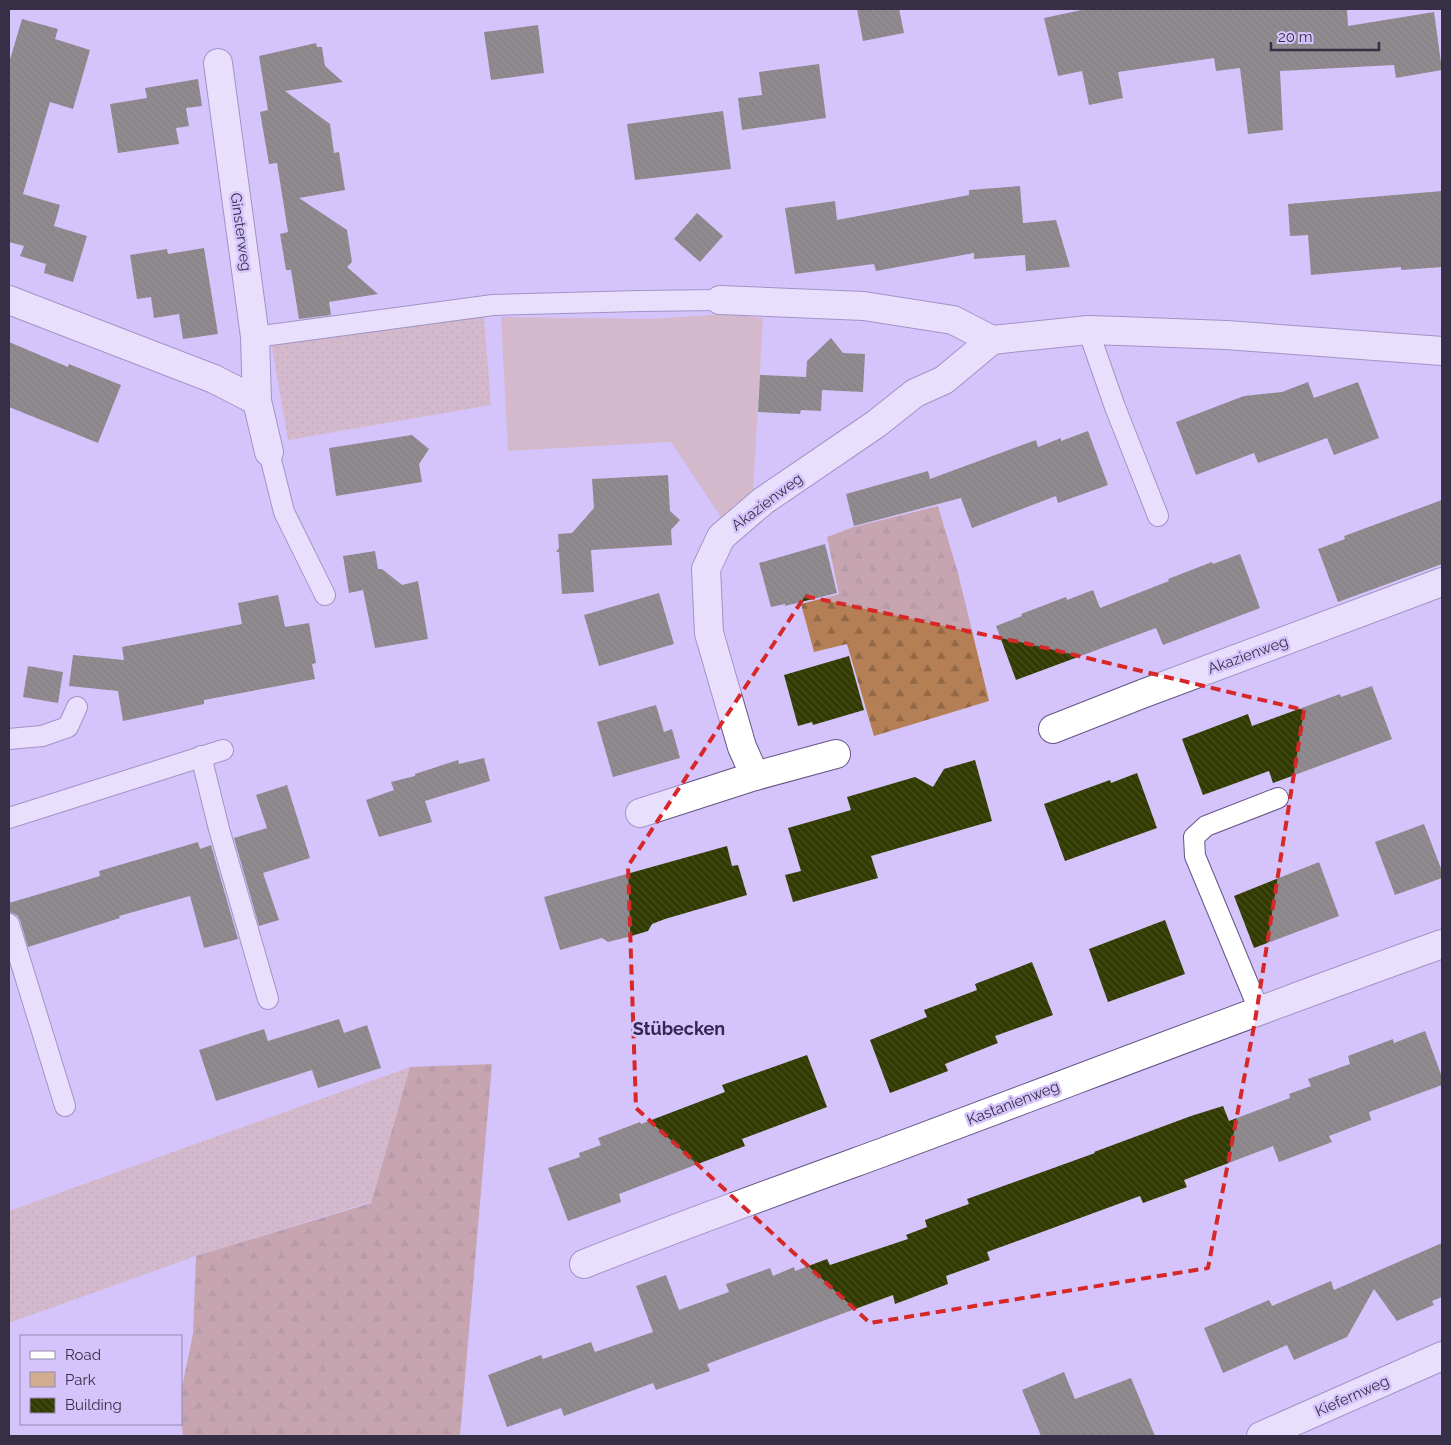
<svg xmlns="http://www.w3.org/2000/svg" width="1451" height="1445" viewBox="0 0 1451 1445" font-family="Raleway,sans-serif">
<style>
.grass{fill:url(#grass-dots)}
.forest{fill:url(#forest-firs)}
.park{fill:#d0ac91}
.building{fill:url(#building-back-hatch)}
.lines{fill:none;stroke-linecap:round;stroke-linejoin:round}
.service-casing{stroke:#645584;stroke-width:22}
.minor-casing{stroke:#645584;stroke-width:30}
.service{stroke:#fff;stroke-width:20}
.minor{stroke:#fff;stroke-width:28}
.marked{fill:none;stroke:#d62828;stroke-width:4;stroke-dasharray:10 6;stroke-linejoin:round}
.labels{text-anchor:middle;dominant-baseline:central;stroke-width:5;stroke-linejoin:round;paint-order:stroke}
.street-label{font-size:15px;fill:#362f45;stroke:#d5c4fb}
.quarter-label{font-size:18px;font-weight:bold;fill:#362652;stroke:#d5c4fb}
</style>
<defs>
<pattern id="grass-dots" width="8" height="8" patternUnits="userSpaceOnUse" patternTransform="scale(1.25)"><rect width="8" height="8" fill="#d0ac91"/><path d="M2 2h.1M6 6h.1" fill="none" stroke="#aa8c78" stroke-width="1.8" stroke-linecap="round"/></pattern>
<pattern id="forest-firs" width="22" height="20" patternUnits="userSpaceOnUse" patternTransform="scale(1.25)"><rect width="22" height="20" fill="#b47f54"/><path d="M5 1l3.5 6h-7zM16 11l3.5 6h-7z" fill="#936847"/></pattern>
<pattern id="building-back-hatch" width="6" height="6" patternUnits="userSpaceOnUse" patternTransform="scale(1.25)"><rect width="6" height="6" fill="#313a00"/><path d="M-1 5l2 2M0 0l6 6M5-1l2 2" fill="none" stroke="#474e1e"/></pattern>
</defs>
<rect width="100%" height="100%" fill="#d5c4fb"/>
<g class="grass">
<path d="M 484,317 L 491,405 L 288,440 L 271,342 Z"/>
<path d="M 410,1067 L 371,1202 L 196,1256 L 9,1323 L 9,1211 Z"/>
</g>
<g class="forest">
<path d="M 938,506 L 958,573 L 989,701 L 874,736 L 847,644 L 814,652 L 801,604 L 839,594 L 827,537 L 854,527 Z"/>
<path d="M 492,1064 L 460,1436 L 183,1436 L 181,1422 L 181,1392 L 193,1334 L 196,1256 L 371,1203 L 410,1067 Z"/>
</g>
<path class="park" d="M 731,314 L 763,318 L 753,493 L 734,505 L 722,519 L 671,442 L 508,451 L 501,317 L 648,319 Z"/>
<g class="building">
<path d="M 857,9 L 899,9 L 904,33 L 863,41 Z"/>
<path d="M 1086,9 L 1347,9 L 1348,26 L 1434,12 L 1442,70 L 1396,78 L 1394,65 L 1280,71 L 1283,130 L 1248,134 L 1240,68 L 1216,71 L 1214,58 L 1118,72 L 1123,98 L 1089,105 L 1082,71 L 1058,76 L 1044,18 Z"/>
<path d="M 22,19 L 58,29 L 55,39 L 90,50 L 73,109 L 50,102 L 23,194 L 60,205 L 54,226 L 87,236 L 73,282 L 44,273 L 46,264 L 20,256 L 24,246 L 9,242 L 9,63 Z"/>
<path d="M 538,25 L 544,73 L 491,80 L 484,32 Z"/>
<path d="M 316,43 L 317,47 L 322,47 L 325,66 L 343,82 L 285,91 L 330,124 L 334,153 L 339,152 L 345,190 L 299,198 L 347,230 L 352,262 L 347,267 L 378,294 L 329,302 L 331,315 L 299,319 L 291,270 L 286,270 L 280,234 L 288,232 L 277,163 L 269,164 L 260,112 L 268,110 L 259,56 Z"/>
<path d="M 819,64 L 826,118 L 742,130 L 738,98 L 762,95 L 759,72 Z"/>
<path d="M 198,79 L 202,106 L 186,108 L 189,126 L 176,128 L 179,144 L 118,153 L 110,104 L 147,98 L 145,88 Z"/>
<path d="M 723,111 L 731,169 L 635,180 L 627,124 Z"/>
<path d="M 1020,186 L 1023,223 L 1056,220 L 1070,267 L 1026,271 L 1025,255 L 974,259 L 974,253 L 876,271 L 874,264 L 795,274 L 785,208 L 835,201 L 837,220 L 969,195 L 969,190 Z"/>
<path d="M 1442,191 L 1442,267 L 1401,270 L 1401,267 L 1311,275 L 1308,235 L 1290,236 L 1288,204 Z"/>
<path d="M 697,213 L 723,236 L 700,262 L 674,239 Z"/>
<path d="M 204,248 L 218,334 L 183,339 L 179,314 L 154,318 L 151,297 L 137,299 L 130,255 L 167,249 L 168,254 Z"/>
<path d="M 831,338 L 843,353 L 865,354 L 863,392 L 822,390 L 821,411 L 801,410 L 800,414 L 758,412 L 760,375 L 806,377 L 807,361 Z"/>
<path d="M 9,342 L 68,367 L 69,364 L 121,385 L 98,443 L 9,407 Z"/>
<path d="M 1308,382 L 1314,398 L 1358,382 L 1379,438 L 1334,455 L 1327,438 L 1258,463 L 1254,453 L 1196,475 L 1176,422 L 1244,396 L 1282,392 Z"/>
<path d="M 1088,431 L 1108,485 L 1058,503 L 1056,496 L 972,528 L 961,498 L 854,526 L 846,494 L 928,471 L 930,479 L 1036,440 L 1038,447 L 1061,438 L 1061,441 Z"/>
<path d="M 412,435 L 429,449 L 419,464 L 422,482 L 336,496 L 329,448 Z"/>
<path d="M 668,475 L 670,511 L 680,520 L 671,530 L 672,545 L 591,550 L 594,592 L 562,594 L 559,552 L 556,552 L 559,548 L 558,534 L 572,533 L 594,508 L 592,479 Z"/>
<path d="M 1442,500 L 1442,564 L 1338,602 L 1318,549 L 1345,539 L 1344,536 Z"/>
<path d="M 825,544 L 837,593 L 785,606 L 785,604 L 771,607 L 759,563 Z"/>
<path d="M 375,551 L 378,569 L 382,569 L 402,585 L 418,581 L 428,639 L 375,648 L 363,590 L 349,593 L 343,556 Z"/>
<path d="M 1240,554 L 1260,608 L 1163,645 L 1156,628 L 1016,680 L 996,626 L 1022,616 L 1021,614 L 1066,597 L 1067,600 L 1093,590 L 1100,608 L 1169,581 L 1168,579 L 1212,562 L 1213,564 Z"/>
<path d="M 659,593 L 674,644 L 599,666 L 584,615 Z"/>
<path d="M 278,595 L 285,627 L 309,623 L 316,663 L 312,664 L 315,679 L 204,700 L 204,704 L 123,721 L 118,691 L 69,686 L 73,655 L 124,660 L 122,647 L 242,624 L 238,603 Z"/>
<path d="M 849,656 L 864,710 L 813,725 L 812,722 L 798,726 L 784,675 Z"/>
<path d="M 28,666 L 63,672 L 58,703 L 23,697 Z"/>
<path d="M 1372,686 L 1392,739 L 1273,783 L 1269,771 L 1203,795 L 1182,739 L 1248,714 L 1252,726 L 1340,694 L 1341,697 Z"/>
<path d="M 656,705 L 664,732 L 672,729 L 680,758 L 613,777 L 597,722 Z"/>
<path d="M 484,758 L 490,781 L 425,801 L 432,822 L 379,837 L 366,800 L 394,790 L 391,782 L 415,776 L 415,774 L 458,760 L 459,764 Z"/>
<path d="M 975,760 L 992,821 L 871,856 L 878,878 L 793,902 L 785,875 L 801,871 L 788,828 L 851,810 L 847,797 L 915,777 L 933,787 L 944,769 Z"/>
<path d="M 1137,773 L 1157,828 L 1065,861 L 1044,804 L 1110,780 L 1111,783 Z"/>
<path d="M 287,785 L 310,858 L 263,873 L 279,920 L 259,926 L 234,838 L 267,828 L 256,795 Z"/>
<path d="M 1424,824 L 1442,871 L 1442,878 L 1395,895 L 1375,842 Z"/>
<path d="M 198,842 L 200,849 L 211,845 L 238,939 L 204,948 L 190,896 L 119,916 L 120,918 L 28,947 L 20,920 L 17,915 L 9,912 L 9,903 L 100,876 L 99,871 Z"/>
<path d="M 727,846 L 732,866 L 738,865 L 747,895 L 665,919 L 652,924 L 648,931 L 628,937 L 608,942 L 602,938 L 560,950 L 544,897 Z"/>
<path d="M 1319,862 L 1339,916 L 1254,948 L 1234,896 Z"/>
<path d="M 1165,920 L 1185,974 L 1108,1002 L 1089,949 Z"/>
<path d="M 1032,962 L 1053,1015 L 995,1036 L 998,1043 L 945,1064 L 948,1071 L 890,1093 L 870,1040 L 927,1017 L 924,1010 L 977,990 L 975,984 Z"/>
<path d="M 339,1019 L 344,1033 L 367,1025 L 381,1068 L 318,1088 L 312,1070 L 216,1101 L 199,1050 L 264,1029 L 268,1041 Z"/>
<path d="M 1425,1031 L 1442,1077 L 1442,1085 L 1369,1112 L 1371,1120 L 1329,1136 L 1332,1142 L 1279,1162 L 1273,1146 L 1184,1180 L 1187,1187 L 1143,1203 L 1140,1196 L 987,1252 L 990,1260 L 946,1276 L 948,1284 L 895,1304 L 893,1295 L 707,1364 L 710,1371 L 656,1390 L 653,1383 L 564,1416 L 561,1408 L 507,1427 L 488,1375 L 541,1355 L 543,1359 L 591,1342 L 595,1352 L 653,1332 L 636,1286 L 666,1275 L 679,1310 L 729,1292 L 726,1284 L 770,1268 L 773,1276 L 794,1267 L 795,1271 L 827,1259 L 830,1265 L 908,1239 L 906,1235 L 927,1227 L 925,1220 L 969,1204 L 967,1199 L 1095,1153 L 1094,1152 L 1191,1116 L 1223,1106 L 1229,1121 L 1290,1098 L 1289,1094 L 1311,1086 L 1308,1079 L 1350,1064 L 1348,1056 L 1393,1039 L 1394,1043 Z"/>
<path d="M 807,1055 L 827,1107 L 742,1139 L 745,1146 L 619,1194 L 621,1202 L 568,1221 L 548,1168 L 580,1157 L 579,1153 L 601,1145 L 598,1138 L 640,1122 L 641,1124 L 725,1092 L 722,1085 Z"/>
<path d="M 1442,1243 L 1442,1297 L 1432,1301 L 1434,1305 L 1397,1321 L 1374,1289 L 1347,1337 L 1294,1360 L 1287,1345 L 1223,1373 L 1204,1328 L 1269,1300 L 1272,1306 L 1331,1281 L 1334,1290 Z"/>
<path d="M 1064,1372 L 1075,1399 L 1131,1378 L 1155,1436 L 1041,1436 L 1022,1390 Z"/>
</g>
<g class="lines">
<g class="service-casing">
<g id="service">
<path d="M 1088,330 L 1115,407 L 1158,516"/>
<path d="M 255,337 L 493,305 L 639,301 L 720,300"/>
<path d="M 269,452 L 284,512 L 325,595"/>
<path d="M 9,739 L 42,736 L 68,727 L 77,707"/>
<path d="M 201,756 L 219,829 L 268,999"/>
<path d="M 9,818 L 223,750"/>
<path d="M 9,924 L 65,1106"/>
<path d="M 1259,1010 L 1195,856 L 1194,837 L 1206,826 L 1278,798"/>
</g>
</g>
<g class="minor-casing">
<g id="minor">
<path d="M 218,63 L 255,337 L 257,401 L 269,452"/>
<path d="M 9,300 L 214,379 L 257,401"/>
<path d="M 720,300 L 864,306 L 953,320 L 992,340 L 1088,330 L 1120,331 L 1226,335 L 1442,351"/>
<path d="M 1053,729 L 1142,694 L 1442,582"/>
<path d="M 755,776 L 742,747 L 709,633 L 706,569 L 721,537 L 763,501 L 876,424 L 915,393 L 944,380 L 992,340"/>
<path d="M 640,813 L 755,776 L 836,754"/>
<path d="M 584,1264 C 682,1225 782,1189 881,1153 C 1069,1083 1254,1011 1442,944"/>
<path d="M 1261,1436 L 1442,1356"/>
</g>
</g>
<use href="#service" class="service"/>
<use href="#minor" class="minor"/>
</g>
<path d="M0 0H1451V1445H0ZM 805,596 L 1033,645 L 1304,710 L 1255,1021 L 1208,1268 L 870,1323 L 636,1108 L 628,866 Z" fill="#d5c4fb" fill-opacity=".55" fill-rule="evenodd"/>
<path class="marked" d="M 805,596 L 1033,645 L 1304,710 L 1255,1021 L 1208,1268 L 870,1323 L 636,1108 L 628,866 Z"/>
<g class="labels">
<g class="street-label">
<text transform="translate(241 232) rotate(82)">Ginsterweg</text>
<text transform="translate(767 502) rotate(-37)">Akazienweg</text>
<text transform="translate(1248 655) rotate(-20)">Akazienweg</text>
<text transform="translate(1013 1103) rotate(-21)">Kastanienweg</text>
<text transform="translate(1352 1396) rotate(-24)">Kiefernweg</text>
</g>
<g class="quarter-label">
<text x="679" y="1028">Stübecken</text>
</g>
</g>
<rect width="1451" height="1445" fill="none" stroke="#362f45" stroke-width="20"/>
<rect x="20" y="1335" width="162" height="90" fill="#d5c4fb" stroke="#9588b2"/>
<rect x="30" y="1351" width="25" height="8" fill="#ffffff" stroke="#9588b2"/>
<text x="65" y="1360" font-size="15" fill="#362f45">Road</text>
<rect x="30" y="1372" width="25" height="15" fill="#d0ac91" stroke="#9588b2"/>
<text x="65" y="1385" font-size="15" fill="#362f45">Park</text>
<rect x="30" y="1398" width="25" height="15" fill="url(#building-back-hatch)" stroke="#9588b2"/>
<text x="65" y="1410" font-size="15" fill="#362f45">Building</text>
<path d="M1271 42v8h108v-8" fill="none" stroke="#362f45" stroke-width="2.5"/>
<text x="1278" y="42" font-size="15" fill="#362f45" stroke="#d5c4fb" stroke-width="4" paint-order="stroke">20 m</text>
</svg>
